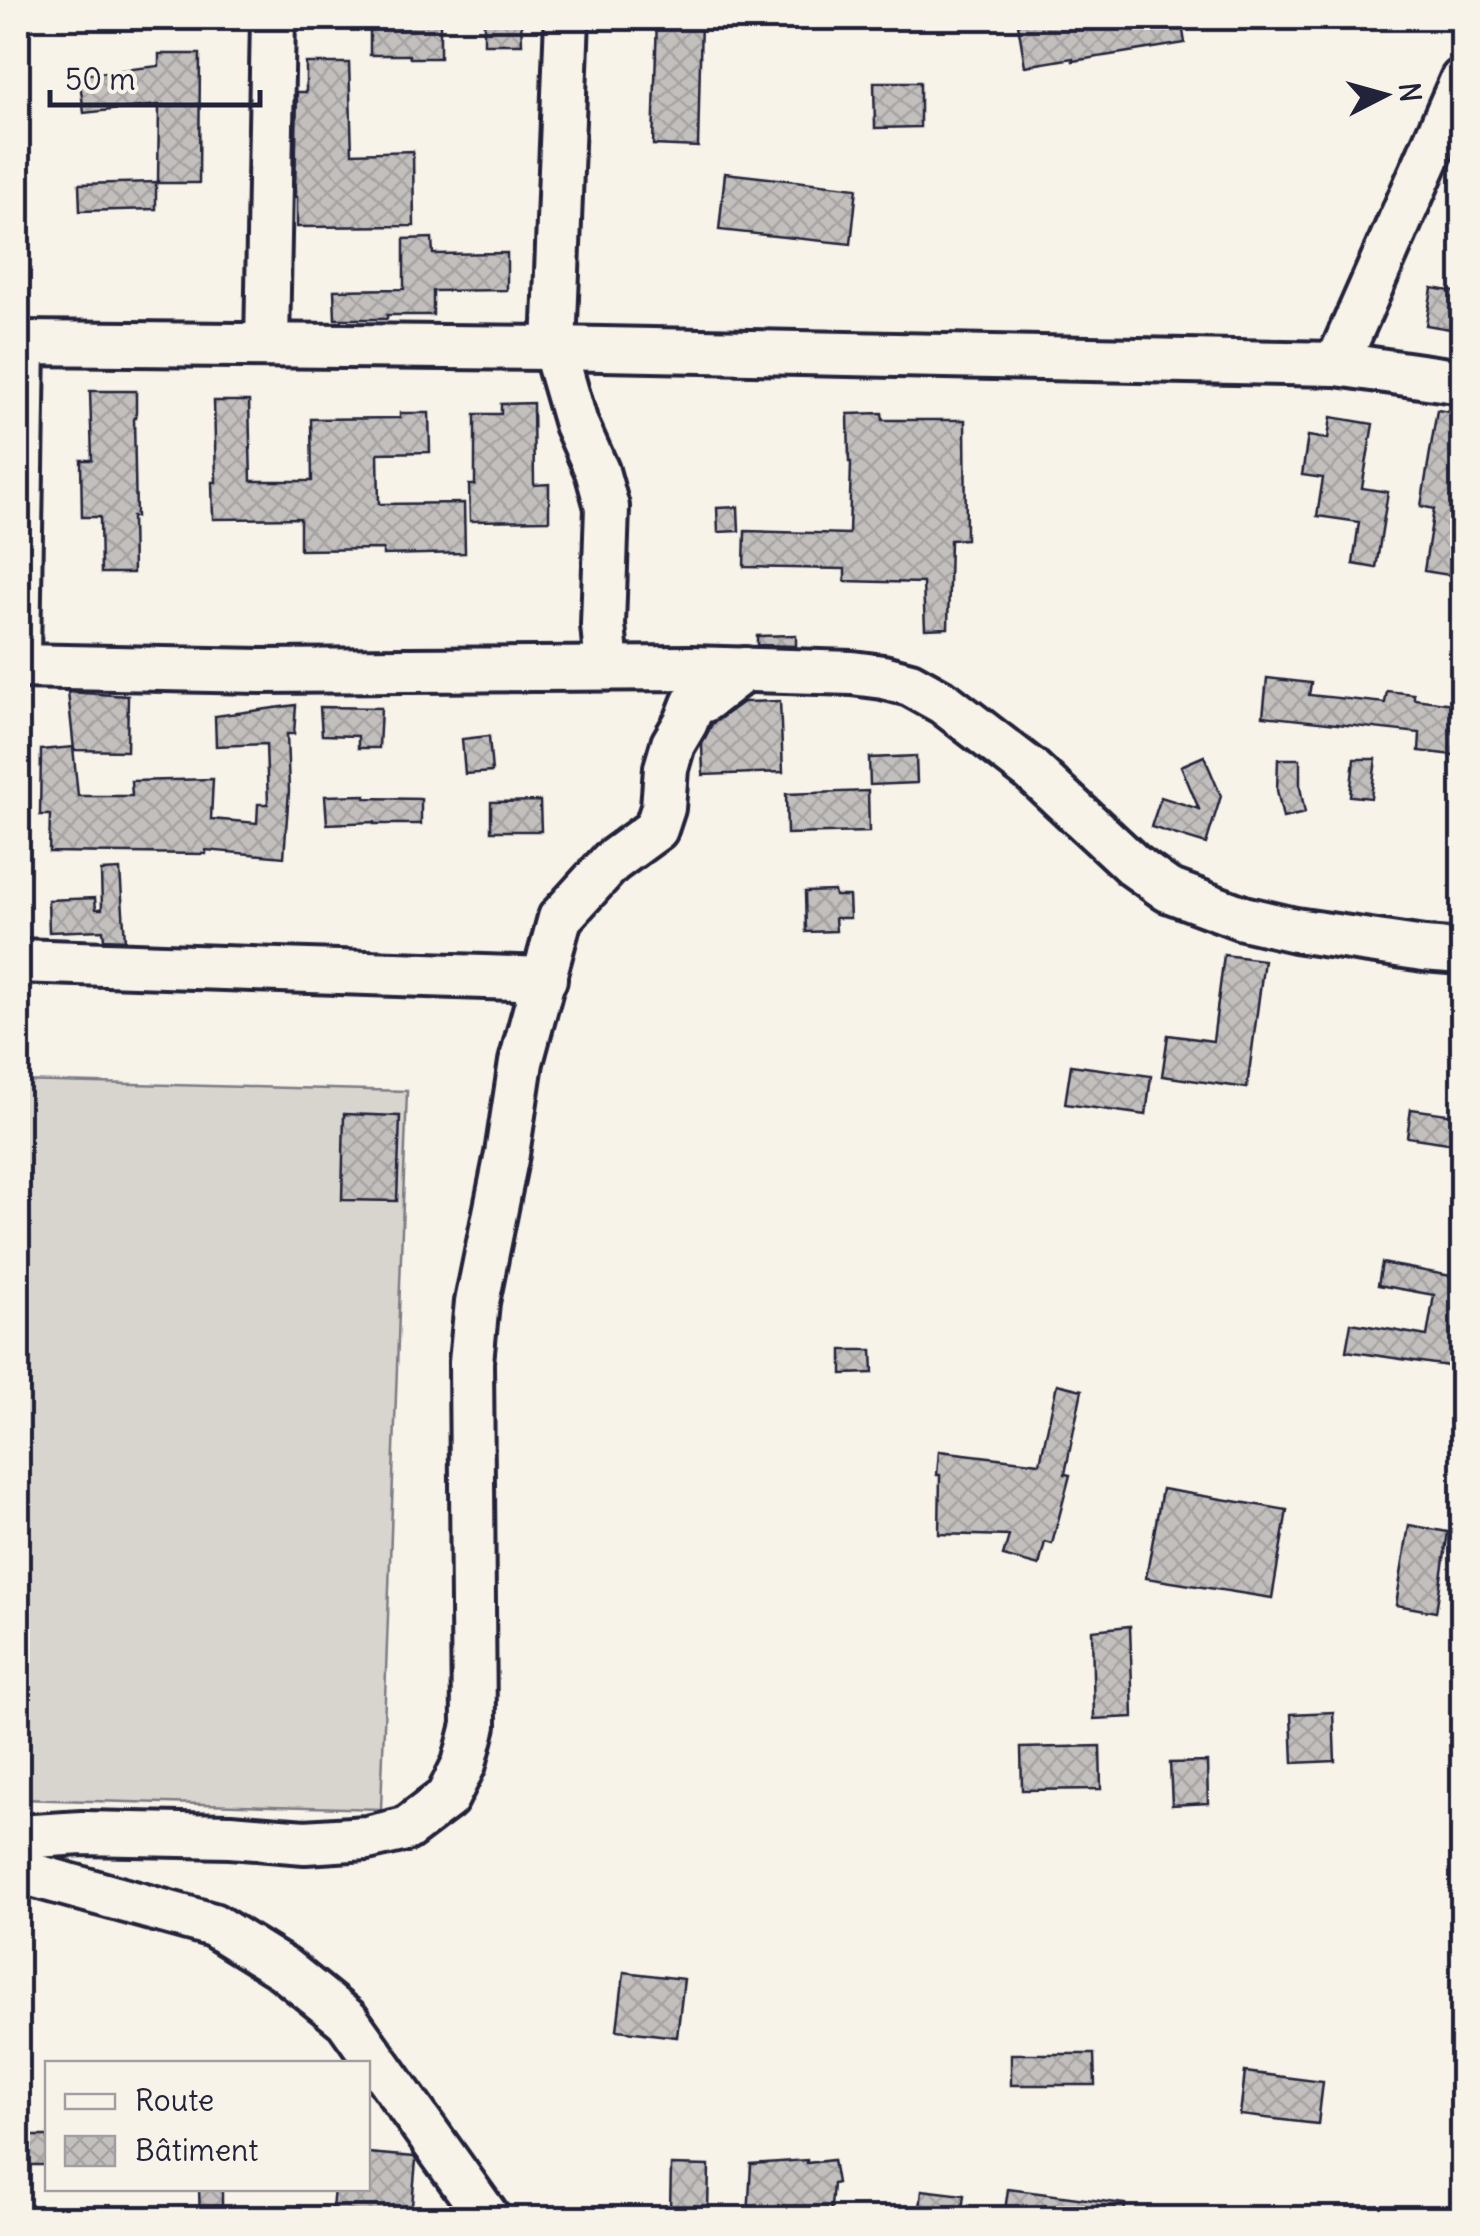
<svg xmlns="http://www.w3.org/2000/svg" width="1480" height="2236" viewBox="0 0 1480 2236" font-family="Delius,sans-serif">
<style>
.pitch{fill:#d8d5cf;stroke:#7d7c85;stroke-width:2.5}
.building{fill:url(#building-cross-hatch);stroke:#22223b;stroke-width:2.5}
.lines{fill:none;stroke-linecap:round;stroke-linejoin:round}
.minor-casing{stroke:#22223b;stroke-width:50}
.minor{stroke:#f7f3e8;stroke-width:42}
</style>
<defs>
<pattern id="building-cross-hatch" width="8" height="8" patternUnits="userSpaceOnUse" patternTransform="scale(2.5)"><rect width="8" height="8" fill="#c2bfbd"/><path d="M0 0l8 8M0 8l8-8" fill="none" stroke="#a6a4a3"/></pattern>
</defs>
<rect width="100%" height="100%" fill="#f7f3e8"/>
<filter id="ink" filterUnits="userSpaceOnUse"><feTurbulence type="fractalNoise" baseFrequency=".01" numOctaves="2"/><feDisplacementMap in="SourceGraphic" scale="20" xChannelSelector="R" yChannelSelector="G"/><feConvolveMatrix kernelMatrix="1 2 1 2 8 2 1 2 1" color-interpolation-filters="sRGB"/></filter>
<g filter="url(#ink)">
<path class="pitch" d="M 18,1081 L 407,1091 L 381,1809 L 18,1799 Z"/>
<g class="building">
<path d="M 412,18 L 440,18 L 440,58 L 410,58 L 409,55 L 370,55 L 370,26 L 412,25 Z"/>
<path d="M 484,18 L 521,18 L 522,44 L 484,44 Z"/>
<path d="M 657,18 L 701,18 L 698,147 L 653,145 Z"/>
<path d="M 1017,18 L 1181,18 L 1185,43 L 1073,61 L 1073,58 L 1025,66 Z"/>
<path d="M 159,54 L 200,54 L 199,183 L 158,183 L 159,105 L 84,113 L 79,75 L 159,66 Z"/>
<path d="M 306,63 L 349,63 L 352,153 L 413,151 L 414,226 L 297,227 L 297,197 L 295,197 L 297,92 L 306,92 Z"/>
<path d="M 874,82 L 920,82 L 920,127 L 875,128 Z"/>
<path d="M 725,173 L 857,188 L 851,244 L 719,230 Z"/>
<path d="M 156,182 L 156,209 L 80,211 L 79,184 Z"/>
<path d="M 432,238 L 433,254 L 507,253 L 507,290 L 433,291 L 433,315 L 387,315 L 387,319 L 335,319 L 334,290 L 404,289 L 404,239 Z"/>
<path d="M 1432,288 L 1462,293 L 1462,331 L 1426,325 Z"/>
<path d="M 90,391 L 136,391 L 136,418 L 134,418 L 136,517 L 132,517 L 133,573 L 101,573 L 100,517 L 82,517 L 81,460 L 92,460 Z"/>
<path d="M 214,401 L 249,401 L 251,481 L 312,481 L 311,419 L 400,418 L 400,413 L 429,413 L 430,452 L 378,453 L 379,504 L 464,503 L 465,553 L 383,555 L 383,549 L 300,550 L 300,518 L 213,519 L 212,482 L 216,482 Z"/>
<path d="M 533,403 L 534,485 L 549,484 L 549,520 L 470,521 L 469,485 L 475,485 L 475,414 L 501,414 L 501,404 Z"/>
<path d="M 1437,410 L 1462,414 L 1462,577 L 1424,571 L 1434,509 L 1421,506 Z"/>
<path d="M 882,413 L 883,420 L 965,420 L 966,539 L 950,540 L 948,628 L 925,629 L 923,583 L 845,581 L 845,569 L 744,567 L 745,531 L 849,534 L 851,462 L 849,462 L 848,414 Z"/>
<path d="M 1331,417 L 1373,424 L 1362,488 L 1388,492 L 1376,568 L 1353,564 L 1359,522 L 1317,516 L 1323,478 L 1302,475 L 1308,436 L 1328,439 Z"/>
<path d="M 738,507 L 739,531 L 718,532 L 717,508 Z"/>
<path d="M 796,635 L 796,646 L 757,645 L 757,636 Z"/>
<path d="M 1267,678 L 1311,683 L 1309,695 L 1385,703 L 1387,691 L 1414,694 L 1414,699 L 1462,705 L 1462,756 L 1419,751 L 1420,733 L 1263,716 Z"/>
<path d="M 68,692 L 128,696 L 127,751 L 74,750 Z"/>
<path d="M 780,701 L 783,772 L 703,775 L 702,744 L 712,724 L 743,702 Z"/>
<path d="M 296,705 L 294,734 L 287,734 L 289,791 L 284,857 L 206,850 L 206,854 L 49,852 L 50,815 L 40,815 L 41,750 L 73,747 L 78,796 L 132,796 L 131,781 L 213,779 L 211,819 L 257,823 L 258,804 L 268,804 L 266,744 L 216,746 L 215,716 Z"/>
<path d="M 320,707 L 381,708 L 379,748 L 358,748 L 358,736 L 322,735 Z"/>
<path d="M 489,736 L 492,772 L 465,774 L 462,739 Z"/>
<path d="M 916,756 L 917,783 L 870,785 L 869,758 Z"/>
<path d="M 1204,756 L 1221,796 L 1206,844 L 1151,827 L 1161,797 L 1199,809 L 1181,766 Z"/>
<path d="M 1278,759 L 1300,759 L 1300,787 L 1305,813 L 1283,818 L 1277,790 Z"/>
<path d="M 1354,759 L 1376,759 L 1371,798 L 1350,796 Z"/>
<path d="M 868,791 L 869,832 L 787,834 L 786,794 Z"/>
<path d="M 365,795 L 365,798 L 421,799 L 421,824 L 374,824 L 374,822 L 327,824 L 325,796 Z"/>
<path d="M 540,801 L 541,831 L 491,831 L 491,802 Z"/>
<path d="M 120,870 L 125,940 L 104,939 L 103,930 L 49,932 L 48,900 L 95,898 L 96,909 L 102,909 L 101,871 Z"/>
<path d="M 834,891 L 835,896 L 849,896 L 850,918 L 835,918 L 836,931 L 806,932 L 805,892 Z"/>
<path d="M 1224,955 L 1264,960 L 1247,1088 L 1162,1076 L 1168,1035 L 1213,1041 Z"/>
<path d="M 1071,1065 L 1151,1076 L 1146,1115 L 1065,1104 Z"/>
<path d="M 1411,1109 L 1462,1116 L 1462,1145 L 1407,1137 Z"/>
<path d="M 344,1114 L 400,1116 L 397,1201 L 342,1200 Z"/>
<path d="M 1382,1263 L 1462,1278 L 1462,1368 L 1346,1351 L 1351,1323 L 1427,1336 L 1434,1295 L 1378,1285 Z"/>
<path d="M 842,1350 L 872,1350 L 873,1373 L 842,1374 Z"/>
<path d="M 1057,1384 L 1082,1390 L 1065,1474 L 1070,1475 L 1052,1544 L 1045,1542 L 1039,1566 L 1003,1556 L 1009,1536 L 939,1534 L 940,1475 L 937,1475 L 939,1451 L 1040,1463 Z"/>
<path d="M 1162,1489 L 1287,1510 L 1272,1598 L 1146,1578 Z"/>
<path d="M 1409,1525 L 1448,1532 L 1436,1612 L 1396,1605 Z"/>
<path d="M 1130,1626 L 1133,1717 L 1094,1719 L 1092,1630 Z"/>
<path d="M 1333,1712 L 1335,1761 L 1293,1763 L 1291,1714 Z"/>
<path d="M 1100,1746 L 1101,1789 L 1022,1790 L 1021,1748 Z"/>
<path d="M 1207,1762 L 1208,1803 L 1172,1805 L 1170,1763 Z"/>
<path d="M 624,1972 L 684,1979 L 677,2037 L 617,2030 Z"/>
<path d="M 1011,2054 L 1094,2054 L 1095,2085 L 1011,2085 Z"/>
<path d="M 1245,2072 L 1323,2082 L 1318,2124 L 1240,2115 Z"/>
<rect x="18" y="2136" width="30" height="29"/>
<path d="M 368,2153 L 414,2157 L 416,2160 L 411,2217 L 332,2210 L 334,2188 L 368,2188 Z"/>
<path d="M 807,2160 L 807,2163 L 833,2160 L 837,2183 L 833,2184 L 830,2218 L 748,2218 L 751,2164 Z"/>
<path d="M 671,2165 L 709,2166 L 708,2211 L 670,2210 Z"/>
<path d="M 199,2188 L 222,2188 L 222,2218 L 200,2218 Z"/>
<path d="M 1008,2189 L 1125,2204 L 1124,2218 L 1004,2218 Z"/>
<path d="M 922,2190 L 964,2195 L 961,2218 L 919,2218 Z"/>
</g>
<g class="lines">
<g class="minor-casing">
<g id="minor">
<path d="M 567,18 L 554,348 L 576,424 L 597,471 L 607,507 L 603,625 L 607,667"/>
<path d="M 18,343 L 554,348 L 1337,364 L 1462,382"/>
<path d="M 267,345 L 273,18"/>
<path d="M 1337,364 L 1462,80"/>
<path d="M 18,657 L 23,343"/>
<path d="M 18,666 L 260,671 L 690,668 L 852,673 L 883,677 L 910,684 L 944,703 L 1031,770 L 1133,865 L 1168,890 L 1243,918 L 1295,930 L 1424,949 L 1462,952"/>
<path d="M 18,961 L 545,979"/>
<path d="M 18,1837 L 82,1833 L 230,1836 L 305,1842 L 367,1838 L 406,1829 L 447,1798 L 464,1764 L 474,1725 L 471,1362 L 477,1302 L 507,1154 L 521,1062 L 560,918 L 611,862 L 656,829 L 663,808 L 666,768 L 673,744 L 686,722 L 693,704 L 705,700 L 745,669"/>
<path d="M 18,1871 L 213,1925 L 284,1969 L 347,2020 L 488,2218"/>
</g>
</g>
<use href="#minor" class="minor"/>
</g>
</g>
<rect width="1480" height="2236" fill="none" stroke="#f7f3e8" stroke-width="60"/>
<rect x="30" y="30" width="1420" height="2176" fill="none" stroke="#22223b" stroke-width="4" filter="url(#ink)"/>
<rect x="45" y="2061" width="325" height="130" fill="#f7f3e8" stroke="#a29fa3" stroke-width="2.5"/>
<rect x="65" y="2094" width="50" height="15" fill="#f7f3e8" stroke="#a29fa3" stroke-width="2.5"/>
<text x="135" y="2111" font-size="30" fill="#22223b">Route</text>
<rect x="65" y="2136" width="50" height="30" fill="url(#building-cross-hatch)" stroke="#a29fa3" stroke-width="2.5"/>
<text x="135" y="2161" font-size="30" fill="#22223b">Bâtiment</text>
<g transform="translate(1385 95) rotate(84)" stroke="#f7f3e8" stroke-width="8" paint-order="stroke">
<path d="M0-8L18 38L0 25L-18 38Z" fill="#22223b"/>
<text y="-15" font-size="28" font-weight="bold" text-anchor="middle" fill="#22223b">N</text>
</g>
<path d="M50 90v15h210v-15" fill="none" stroke="#22223b" stroke-width="5"/>
<text x="65" y="90" font-size="30" fill="#22223b" stroke="#f7f3e8" stroke-width="8" paint-order="stroke">50 m</text>
</svg>
